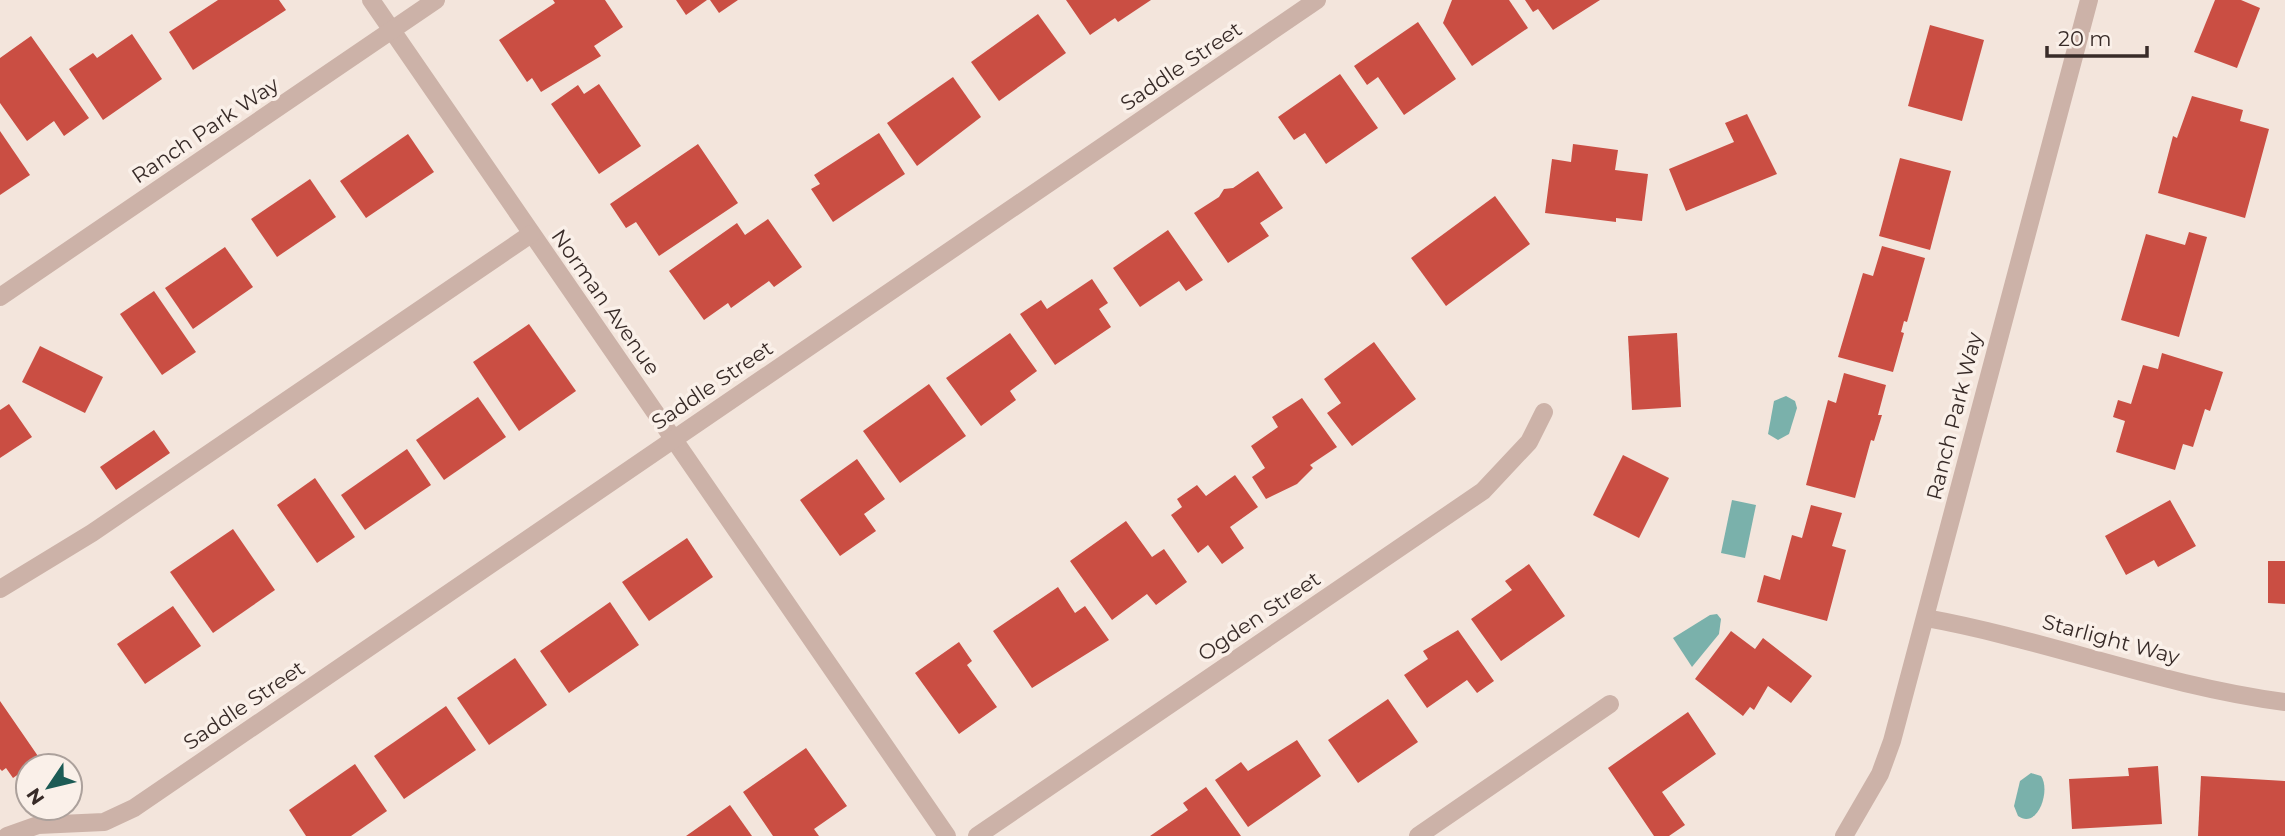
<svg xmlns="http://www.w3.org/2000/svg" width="2285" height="836" viewBox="0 0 2285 836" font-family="Montserrat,sans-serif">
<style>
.water{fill:#7ab1ab}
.building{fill:#ca4e43}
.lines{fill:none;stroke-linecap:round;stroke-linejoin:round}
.minor{stroke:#ccb2a8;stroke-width:18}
.labels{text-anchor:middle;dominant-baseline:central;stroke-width:7;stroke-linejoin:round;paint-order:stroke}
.street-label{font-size:21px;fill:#382b28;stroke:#faf0e9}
</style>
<rect width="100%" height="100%" fill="#f3e5dc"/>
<g class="water">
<path d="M 1786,396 L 1795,401 L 1797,408 L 1789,434 L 1778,440 L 1768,434 L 1774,401 Z"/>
<path d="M 1732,500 L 1756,505 L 1745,558 L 1721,553 Z"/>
<path d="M 1717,614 L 1721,619 L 1719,634 L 1692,667 L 1673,638 L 1710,615 Z"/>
<path d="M 2031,773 L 2041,776 C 2051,790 2038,830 2018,816 L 2014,806 L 2020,781 Z"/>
</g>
<g class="building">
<path d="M 218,0 L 279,0 L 286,10 L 193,70 L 169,32 Z"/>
<path d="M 553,0 L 605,0 L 623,27 L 594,46 L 601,56 L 541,92 L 532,78 L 527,82 L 499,40 L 555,3 Z"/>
<path d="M 676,0 L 707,0 L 686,15 Z"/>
<path d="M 710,0 L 738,0 L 719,13 Z"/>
<path d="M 1066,0 L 1151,0 L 1118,22 L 1115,18 L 1090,35 Z"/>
<path d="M 1452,0 L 1509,0 L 1528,28 L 1472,66 L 1443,23 Z"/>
<path d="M 1525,0 L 1600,0 L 1553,30 L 1538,9 L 1533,12 Z"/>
<path d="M 2215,0 L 2241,0 L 2260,8 L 2237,68 L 2194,52 Z"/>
<path d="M 1038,14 L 1066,53 L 999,101 L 971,62 Z"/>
<path d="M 1418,22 L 1456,79 L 1404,115 L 1378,77 L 1367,85 L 1354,66 Z"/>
<path d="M 1930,25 L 1984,40 L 1962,121 L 1908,106 Z"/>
<path d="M 132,34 L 162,79 L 103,120 L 69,69 L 93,53 L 97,58 Z"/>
<path d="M 31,36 L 89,118 L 64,136 L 54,121 L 27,141 L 0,103 L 0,58 Z"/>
<path d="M 1340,74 L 1378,128 L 1326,164 L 1305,133 L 1294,140 L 1278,117 Z"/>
<path d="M 953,77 L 981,117 L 917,166 L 887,123 Z"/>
<path d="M 599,84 L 641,146 L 599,174 L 551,104 L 578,85 L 584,94 Z"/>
<path d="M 2192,96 L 2243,110 L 2240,121 L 2269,129 L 2245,218 L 2158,193 L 2173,136 L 2177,138 Z"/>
<path d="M 1747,114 L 1777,174 L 1686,211 L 1669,169 L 1734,142 L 1725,123 Z"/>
<path d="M 0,131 L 30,175 L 0,195 Z"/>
<path d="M 879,133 L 905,174 L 833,222 L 811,189 L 820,184 L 814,175 Z"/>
<path d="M 408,134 L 434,172 L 366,218 L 340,181 Z"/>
<path d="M 698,144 L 738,203 L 659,256 L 636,222 L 626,228 L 610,204 Z"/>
<path d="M 1573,144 L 1618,150 L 1615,170 L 1648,174 L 1642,221 L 1616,218 L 1616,222 L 1545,213 L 1552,159 L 1571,162 Z"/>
<path d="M 1900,158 L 1951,171 L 1930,250 L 1879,236 Z"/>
<path d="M 1258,171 L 1283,208 L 1260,223 L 1269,236 L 1228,263 L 1194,213 L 1219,197 L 1224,189 L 1233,188 Z"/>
<path d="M 310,179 L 336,217 L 277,257 L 251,219 Z"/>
<path d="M 1495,196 L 1530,244 L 1446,306 L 1411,258 Z"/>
<path d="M 768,219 L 802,267 L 774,287 L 769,281 L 731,308 L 728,303 L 704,320 L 669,271 L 737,223 L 745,235 Z"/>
<path d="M 1168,230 L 1203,280 L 1186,291 L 1179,281 L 1140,307 L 1113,268 Z"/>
<path d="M 2189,232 L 2207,237 L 2179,337 L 2121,320 L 2146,234 L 2185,245 Z"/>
<path d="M 1882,246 L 1925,258 L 1907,322 L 1904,321 L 1901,332 L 1904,333 L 1893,372 L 1838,357 L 1863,273 L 1873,276 Z"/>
<path d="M 225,247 L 253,287 L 193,329 L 165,288 Z"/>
<path d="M 1092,279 L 1108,303 L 1099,309 L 1111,327 L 1055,365 L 1020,314 L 1041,300 L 1047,309 Z"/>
<path d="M 154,291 L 196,352 L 162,375 L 120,314 Z"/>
<path d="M 529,324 L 576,391 L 519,431 L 473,362 Z"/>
<path d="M 1010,333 L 1037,371 L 1010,391 L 1016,400 L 981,426 L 946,378 Z"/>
<path d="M 1677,333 L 1681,407 L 1632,410 L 1628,336 Z"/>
<path d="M 1374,342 L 1416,399 L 1352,446 L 1327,413 L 1341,403 L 1324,379 Z"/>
<path d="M 40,346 L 103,377 L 85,413 L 22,382 Z"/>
<path d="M 2162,353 L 2223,372 L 2210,411 L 2205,409 L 2193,447 L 2183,444 L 2175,470 L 2116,452 L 2125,421 L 2113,417 L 2118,400 L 2131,404 L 2143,365 L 2158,369 Z"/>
<path d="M 1844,373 L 1886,385 L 1878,415 L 1882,415 L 1874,441 L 1871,440 L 1855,498 L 1806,485 L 1828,400 L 1836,403 Z"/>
<path d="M 929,384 L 966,436 L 900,483 L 863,431 Z"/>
<path d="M 478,397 L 506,437 L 444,480 L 416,440 Z"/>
<path d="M 1302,398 L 1337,447 L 1310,465 L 1313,468 L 1297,484 L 1266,499 L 1252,477 L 1265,468 L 1251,446 L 1278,427 L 1272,417 Z"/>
<path d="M 9,404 L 32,437 L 0,458 L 0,410 Z"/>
<path d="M 154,430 L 170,453 L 116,490 L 100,467 Z"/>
<path d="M 407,449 L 431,485 L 365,530 L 341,495 Z"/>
<path d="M 1623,455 L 1669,478 L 1639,538 L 1593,515 Z"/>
<path d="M 857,459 L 885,499 L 864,514 L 876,531 L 840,556 L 800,500 Z"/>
<path d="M 1235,475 L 1258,507 L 1230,527 L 1244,548 L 1222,564 L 1208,545 L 1198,553 L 1171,515 L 1182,507 L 1177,499 L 1197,485 L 1206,496 Z"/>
<path d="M 315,478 L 355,537 L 317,563 L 277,505 Z"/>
<path d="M 2170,500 L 2196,546 L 2158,567 L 2154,560 L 2126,575 L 2105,536 Z"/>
<path d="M 1811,505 L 1842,513 L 1832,546 L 1846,550 L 1827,621 L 1757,602 L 1764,575 L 1780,580 L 1792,535 L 1802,538 Z"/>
<path d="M 1126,521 L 1152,557 L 1164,549 L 1187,582 L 1156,605 L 1147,594 L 1112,620 L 1070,561 Z"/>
<path d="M 233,529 L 275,590 L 213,633 L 170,572 Z"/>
<path d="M 687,538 L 713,577 L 649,621 L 622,582 Z"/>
<path d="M 2268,561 L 2285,561 L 2285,604 L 2268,603 Z"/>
<path d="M 1529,564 L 1565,616 L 1501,661 L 1471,619 L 1512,590 L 1505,581 Z"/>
<path d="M 1058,587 L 1075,613 L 1085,606 L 1109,640 L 1032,688 L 993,631 Z"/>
<path d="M 610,602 L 639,645 L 569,693 L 540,651 Z"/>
<path d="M 173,606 L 201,646 L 145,684 L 117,644 Z"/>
<path d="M 1458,630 L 1494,681 L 1477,693 L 1467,680 L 1427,708 L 1404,675 L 1428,659 L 1423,651 Z"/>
<path d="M 1731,631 L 1755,649 L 1763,638 L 1812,676 L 1791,703 L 1768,686 L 1754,710 L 1750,707 L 1743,716 L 1695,679 Z"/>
<path d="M 959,642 L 972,661 L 967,665 L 997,707 L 959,734 L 915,673 Z"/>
<path d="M 515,658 L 547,705 L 489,745 L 457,698 Z"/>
<path d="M 1388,699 L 1418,742 L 1358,783 L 1328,740 Z"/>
<path d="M 0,701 L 40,759 L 13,778 L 6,768 L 2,771 L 0,769 Z"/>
<path d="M 446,706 L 476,750 L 404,799 L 374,756 Z"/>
<path d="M 1688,712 L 1716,754 L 1662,792 L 1685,825 L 1669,836 L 1654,836 L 1608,768 Z"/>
<path d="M 1297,740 L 1321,776 L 1248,827 L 1215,780 L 1241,762 L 1248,771 Z"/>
<path d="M 806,748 L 847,806 L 814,829 L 819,836 L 773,836 L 743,792 Z"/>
<path d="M 355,764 L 387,811 L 351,836 L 306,836 L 289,810 Z"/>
<path d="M 2158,766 L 2162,824 L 2072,829 L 2069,779 L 2129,776 L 2128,768 Z"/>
<path d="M 2201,776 L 2285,781 L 2285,836 L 2198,836 Z"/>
<path d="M 1206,787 L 1241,836 L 1150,836 L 1188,810 L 1183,803 Z"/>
<path d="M 730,805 L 752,836 L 686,836 Z"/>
</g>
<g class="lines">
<g class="minor">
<path d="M 371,0 L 947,836"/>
<path d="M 0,297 L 436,0"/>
<path d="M 0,589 L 92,533 L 531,234"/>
<path d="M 1926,618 C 2047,640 2163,686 2285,702"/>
<path d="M 7,836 L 38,825 L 104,822 L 134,808 L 1317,0"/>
<path d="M 977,836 L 1483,491 L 1529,442 L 1544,412"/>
<path d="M 1418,836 L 1610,704"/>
<path d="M 1844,836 L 1880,774 L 1892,741 L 2089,0"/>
</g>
</g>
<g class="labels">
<g class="street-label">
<text transform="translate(1181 66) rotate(-34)">Saddle Street</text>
<text transform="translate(205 130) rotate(-34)">Ranch Park Way</text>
<text transform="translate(606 302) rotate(55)">Norman Avenue</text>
<text transform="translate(712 385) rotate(-34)">Saddle Street</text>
<text transform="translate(1954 416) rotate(-76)">Ranch Park Way</text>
<text transform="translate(1259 616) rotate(-34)">Ogden Street</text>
<text transform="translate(2111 639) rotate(15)">Starlight Way</text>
<text transform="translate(244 705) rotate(-34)">Saddle Street</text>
</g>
</g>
<g transform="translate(49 787) rotate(235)"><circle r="33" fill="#faf0e9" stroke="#aca19c" stroke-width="2"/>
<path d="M0-5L12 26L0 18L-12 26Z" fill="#1c5b55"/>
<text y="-10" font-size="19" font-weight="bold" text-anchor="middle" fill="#382b28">N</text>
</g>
<path d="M2047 46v10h100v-10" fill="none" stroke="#382b28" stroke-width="3.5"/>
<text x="2058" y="46" font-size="21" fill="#382b28" stroke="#faf0e9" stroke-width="5" paint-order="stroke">20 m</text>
</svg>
